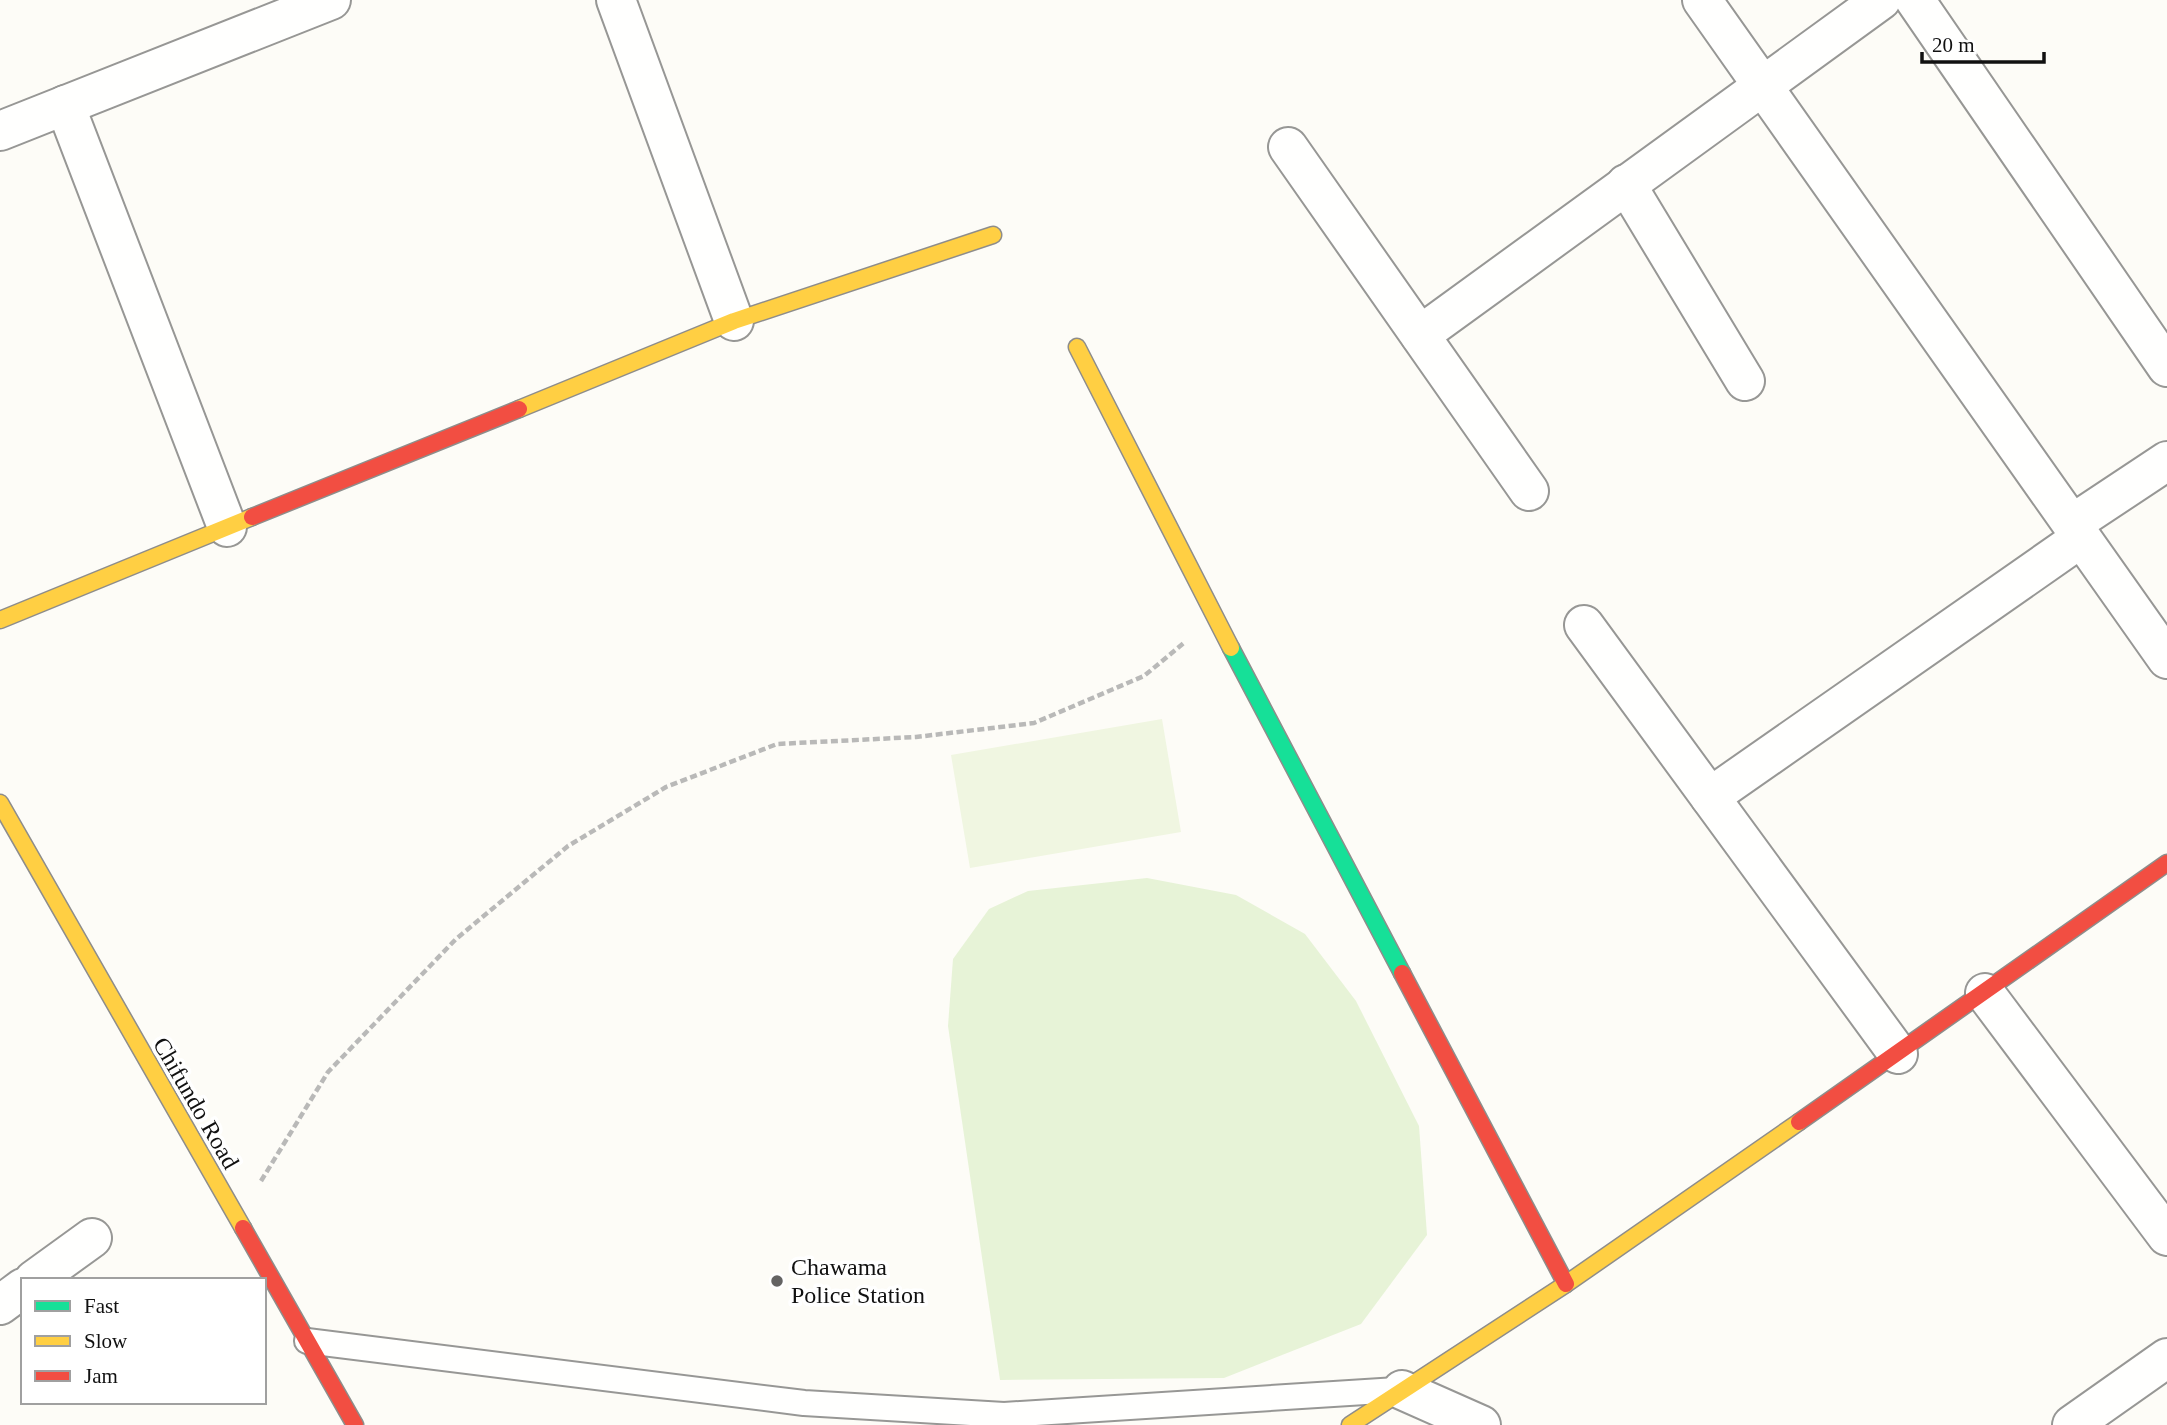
<svg xmlns="http://www.w3.org/2000/svg" width="2167" height="1425" viewBox="0 0 2167 1425" font-family="Georgia,serif">
<style>
.green{fill:#e7f3d7}
.pitch{fill:#f0f6e1}
.lines{fill:none;stroke-linecap:round;stroke-linejoin:round}
.lane-casing{stroke:#979795;stroke-width:28}
.street-casing{stroke:#979795;stroke-width:42}
.fast-casing{stroke:#8e8d8b;stroke-width:19}
.slow-casing{stroke:#8e8d8b;stroke-width:19}
.jam-casing{stroke:#8e8d8b;stroke-width:19}
.path{stroke:#b9b9b8;stroke-width:4.5;stroke-dasharray:7 3.5;stroke-linecap:butt}
.lane{stroke:#fffffe;stroke-width:24}
.street{stroke:#fffffe;stroke-width:38}
.fast{stroke:#16e098;stroke-width:16}
.slow{stroke:#ffcf43;stroke-width:16}
.jam{stroke:#f24e42;stroke-width:16}
.poi-dot{fill:#646362;stroke:#fff;stroke-width:2.5}
.labels{text-anchor:middle;dominant-baseline:central;stroke-width:7;stroke-linejoin:round;paint-order:stroke}
.street-label{font-size:24px;fill:#111;stroke:#fff}
.poi-label{font-size:24px;fill:#111;stroke:#fff;text-anchor:start}
</style>
<rect width="100%" height="100%" fill="#fdfcf7"/>
<path class="green" d="M 1147,878 L 1236,895 L 1305,934 L 1356,1001 L 1419,1126 L 1427,1235 L 1361,1324 L 1224,1378 L 1000,1380 L 948,1026 L 953,959 L 989,909 L 1028,891 Z"/>
<path class="pitch" d="M 1162,719 L 1181,832 L 970,868 L 951,755 Z"/>
<g class="lines">
<g class="lane-casing">
<path id="lane" d="M 307,1341 L 804,1403 L 1004,1415 L 1397,1390"/>
</g>
<g class="street-casing">
<g id="street">
<path d="M 616,0 L 734,321"/>
<path d="M 1702,0 L 2167,659"/>
<path d="M 1915,0 L 2167,367"/>
<path d="M 65,105 L 227,527"/>
<path d="M 0,131 L 331,0"/>
<path d="M 1288,147 L 1529,491"/>
<path d="M 1626,184 L 1745,381"/>
<path d="M 1420,335 L 1881,0"/>
<path d="M 2072,524 L 2167,461"/>
<path d="M 1584,625 L 1898,1054"/>
<path d="M 1710,797 L 2081,538"/>
<path d="M 1985,993 L 2167,1236"/>
<path d="M 34,1280 L 92,1238"/>
<path d="M 0,1305 L 23,1288"/>
<path d="M 1402,1390 L 1481,1425"/>
<path d="M 2072,1425 L 2167,1358"/>
</g>
</g>
<g class="fast-casing">
<path id="fast" d="M 1231,648 L 1402,973"/>
</g>
<g class="slow-casing">
<g id="slow">
<path d="M 1077,347 L 1231,648"/>
<path d="M 519,409 L 734,321 L 993,235"/>
<path d="M 0,620 L 252,517"/>
<path d="M 0,803 L 243,1228"/>
<path d="M 1350,1425 L 1566,1284 L 1799,1122"/>
</g>
</g>
<g class="jam-casing">
<g id="jam">
<path d="M 252,517 L 519,409"/>
<path d="M 1402,973 L 1566,1284"/>
<path d="M 1799,1122 L 2167,863"/>
<path d="M 243,1228 L 355,1425"/>
</g>
</g>
<path class="path" d="M 261,1181 L 328,1072 L 456,939 L 568,846 L 666,787 L 777,744 L 916,737 L 1034,723 L 1144,676 L 1185,642"/>
<use href="#lane" class="lane"/>
<use href="#street" class="street"/>
<use href="#fast" class="fast"/>
<use href="#slow" class="slow"/>
<use href="#jam" class="jam"/>
</g>
<circle class="poi-dot" cx="777" cy="1281" r="7"/>
<g class="labels">
<g class="street-label">
<text transform="translate(196 1103) rotate(60)">Chifundo Road</text>
</g>
<g class="poi-label">
<text x="791" y="1267">Chawama<tspan x="791" dy="28">Police Station</tspan></text>
</g>
</g>
<rect x="21" y="1278" width="245" height="126" fill="#ffffff" stroke="#a0a0a0" stroke-width="2"/>
<rect x="35" y="1301" width="35" height="10" fill="#16e098" stroke="#a0a0a0" stroke-width="2"/>
<text x="84" y="1313" font-size="21" fill="#111111">Fast</text>
<rect x="35" y="1336" width="35" height="10" fill="#ffcf43" stroke="#a0a0a0" stroke-width="2"/>
<text x="84" y="1348" font-size="21" fill="#111111">Slow</text>
<rect x="35" y="1371" width="35" height="10" fill="#f24e42" stroke="#a0a0a0" stroke-width="2"/>
<text x="84" y="1383" font-size="21" fill="#111111">Jam</text>
<path d="M1922 52v10h122v-10" fill="none" stroke="#111111" stroke-width="3.5"/>
<text x="1932" y="52" font-size="21" fill="#111111" stroke="#ffffff" stroke-width="5" paint-order="stroke">20 m</text>
</svg>
